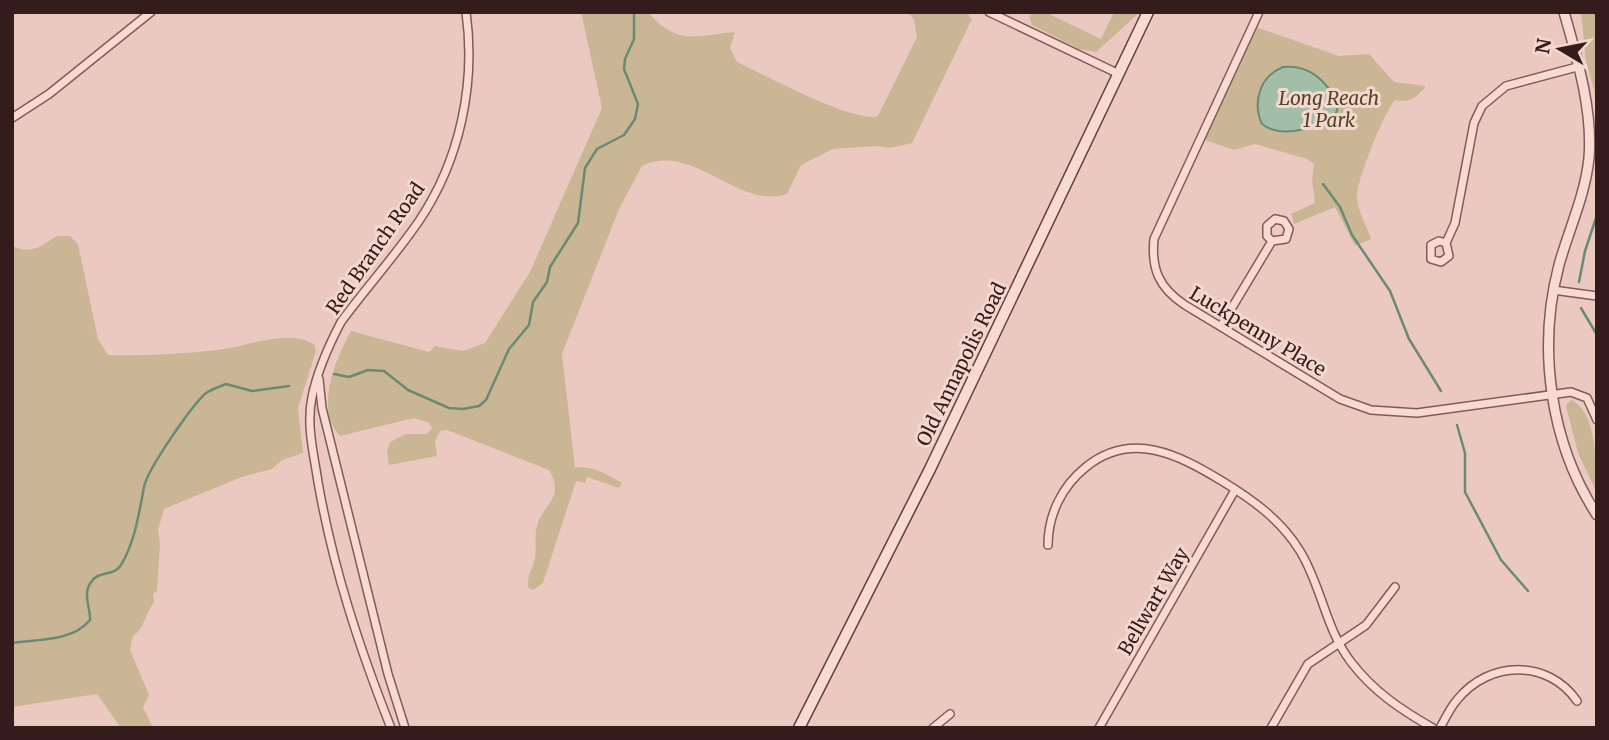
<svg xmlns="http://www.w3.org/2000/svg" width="1609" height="740" viewBox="0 0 1609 740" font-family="Merriweather,serif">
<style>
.green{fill:#cab694}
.water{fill:#a2bea9;stroke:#6a8b73;stroke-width:2}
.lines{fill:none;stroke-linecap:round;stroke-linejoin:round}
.stream{stroke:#6a8b73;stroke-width:2.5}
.minor-casing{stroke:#845a58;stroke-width:10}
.tertiary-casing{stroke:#845a58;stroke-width:12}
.secondary-casing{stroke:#663c3c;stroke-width:13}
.minor{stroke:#f7dad2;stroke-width:7}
.tertiary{stroke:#f7dad2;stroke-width:9}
.secondary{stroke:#f7dad2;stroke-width:10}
.labels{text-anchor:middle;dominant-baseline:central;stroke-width:6;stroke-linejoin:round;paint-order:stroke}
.park-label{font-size:19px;font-style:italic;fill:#504624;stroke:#f4d7cf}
.street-label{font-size:19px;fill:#341c1c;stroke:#f4d7cf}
</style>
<rect width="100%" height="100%" fill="#ecc9c0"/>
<g class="green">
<path d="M 581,12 L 648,12 C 677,47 699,35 735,32 L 730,48 L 737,62 C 763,74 855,124 878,116 L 917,37 L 914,20 L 908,12 L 966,12 L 972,19 L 912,143 L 890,148 L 876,146 L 833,149 L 801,165 L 787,194 C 737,210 693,141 642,166 L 619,209 L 562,354 L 575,468 C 589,464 609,475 622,483 L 619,488 L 587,477 L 585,483 L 576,481 L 543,583 L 533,590 L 528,587 C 527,577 532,569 535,559 C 537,549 534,537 537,526 C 542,504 566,499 549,470 L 447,430 L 440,431 L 435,441 L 437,456 L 389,465 L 387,451 L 390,442 L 406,434 L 427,434 L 432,428 L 430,423 L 414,418 L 340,436 C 314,410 336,358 351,331 L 429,352 L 435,346 L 463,351 L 485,343 L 530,272 L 602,108 Z"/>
<path d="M 1035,12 L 1045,12 L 1101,39 L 1114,12 L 1140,12 L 1096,52 L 1079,49 L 1032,25 L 1029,16 Z"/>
<path d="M 1581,12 L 1597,12 L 1597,101 L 1586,61 Z"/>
<path d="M 1253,26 L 1339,56 L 1369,54 L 1394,82 L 1426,86 C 1416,98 1411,103 1395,100 C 1384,112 1357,180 1357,197 C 1357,210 1367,227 1371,239 L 1355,246 L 1335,207 L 1294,224 L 1291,214 L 1315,203 L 1312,179 L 1314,164 L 1307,159 L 1255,144 L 1234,150 L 1199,138 Z"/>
<path d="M 57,236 L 70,236 L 78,244 L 98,339 L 108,355 C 144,356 182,354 218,350 C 248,347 285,328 314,344 L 316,351 L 298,408 L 303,453 L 282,460 L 272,469 L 242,477 L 164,509 L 158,530 L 160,543 L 157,591 L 153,594 L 154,602 C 145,614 145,628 133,636 L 130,650 L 149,695 L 143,707 L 153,728 L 121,728 L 97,694 L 12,707 L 12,245 C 30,256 41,246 57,236 Z"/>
<path d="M 1571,400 C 1597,411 1597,469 1597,493 L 1578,453 L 1566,406 Z"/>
</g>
<path class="water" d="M 1283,67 C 1311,64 1326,82 1339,104 L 1334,119 C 1312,128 1281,139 1262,124 C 1252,102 1260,76 1283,67 Z"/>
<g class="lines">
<g class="stream">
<path d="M 1323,184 L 1340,207 L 1352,235 L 1390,291 L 1409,339 L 1441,391"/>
<path d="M 1579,282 L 1585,251 L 1597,215"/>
<path d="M 1581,308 L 1597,335"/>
<path d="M 334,374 L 349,377 L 368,370 L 384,371 L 408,390 L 449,408 L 463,409 L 479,406 L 486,400 L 509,349 L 529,325 L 533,302 L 547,282 L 550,267 L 578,223 L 585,168 L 597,149 L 624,135 L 635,119 L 638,104 L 624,69 L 625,59 L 634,39 L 634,12"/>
<path d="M 1457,425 L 1465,453 L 1465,492 L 1501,560 L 1528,591"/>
<path d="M 12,643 C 38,639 72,642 90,620 C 91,609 84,599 88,588 C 96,567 112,579 121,565 C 135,542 139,513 144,487 C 147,470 192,405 206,393 C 212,389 219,387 226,384 L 252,391 L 289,386"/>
</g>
<g class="minor-casing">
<g id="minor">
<path d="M 989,12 L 1119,74"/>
<path d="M 1259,12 L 1154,239 C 1151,269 1159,288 1185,305 L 1340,399 L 1371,410 L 1417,413 L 1571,392 L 1587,398 L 1597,420"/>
<path d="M 12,118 L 49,94 L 151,12"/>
<path d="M 1446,243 L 1439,241 L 1431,245 L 1431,259 L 1441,262 L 1449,256 L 1446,243 L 1455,223 L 1474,123 L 1482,106 L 1506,86 L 1577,67"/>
<path d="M 1553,290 L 1597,296"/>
<path d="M 1221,326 L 1272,241 L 1286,239 L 1289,229 L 1284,221 L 1275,219 L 1267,226 L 1267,236 L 1272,241"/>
<path d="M 319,379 L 322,408 L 388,674 L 405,728"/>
<path d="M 1048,545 C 1048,515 1062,486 1086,467 C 1132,430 1179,455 1222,481 C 1253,500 1281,520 1300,551 C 1322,587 1325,628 1351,662 C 1373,691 1401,710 1433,728"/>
<path d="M 391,728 C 359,647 333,568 318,482 C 314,455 306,425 312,397 C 317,372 329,345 341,322 C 366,288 395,256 419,221 C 460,160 476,84 466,12"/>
<path d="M 933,728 L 950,714"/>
<path d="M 1099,728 L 1235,490"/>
<path d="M 1271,728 L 1308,664 L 1366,625 L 1395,587"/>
<path d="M 1440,728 C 1445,719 1450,708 1457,700 C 1489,660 1548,659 1577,701"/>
</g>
</g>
<g class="tertiary-casing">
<path id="tertiary" d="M 1564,12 C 1577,58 1593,110 1589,158 C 1585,196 1569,229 1559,265 C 1537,348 1550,443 1597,515"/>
</g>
<g class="secondary-casing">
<path id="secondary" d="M 799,728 L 930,469 L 1148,12"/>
</g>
<use href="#minor" class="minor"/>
<use href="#tertiary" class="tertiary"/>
<use href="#secondary" class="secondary"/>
</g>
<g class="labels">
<g class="park-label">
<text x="1329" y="98">Long Reach<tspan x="1329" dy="22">1 Park</tspan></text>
</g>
<g class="street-label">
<text transform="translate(375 248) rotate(-55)">Red Branch Road</text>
<text transform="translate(1258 331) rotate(31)">Luckpenny Place</text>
<text transform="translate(961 364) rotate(-64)">Old Annapolis Road</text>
<text transform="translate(1153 601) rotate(-60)">Bellwart Way</text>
</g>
</g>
<rect width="1609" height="740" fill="none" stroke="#341c1c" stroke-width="28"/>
<g transform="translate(1560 49) rotate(280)" stroke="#f4d7cf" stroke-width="5" paint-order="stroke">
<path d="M0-5L12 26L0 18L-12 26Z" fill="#341c1c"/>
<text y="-10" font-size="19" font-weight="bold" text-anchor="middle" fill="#341c1c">N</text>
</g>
</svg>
